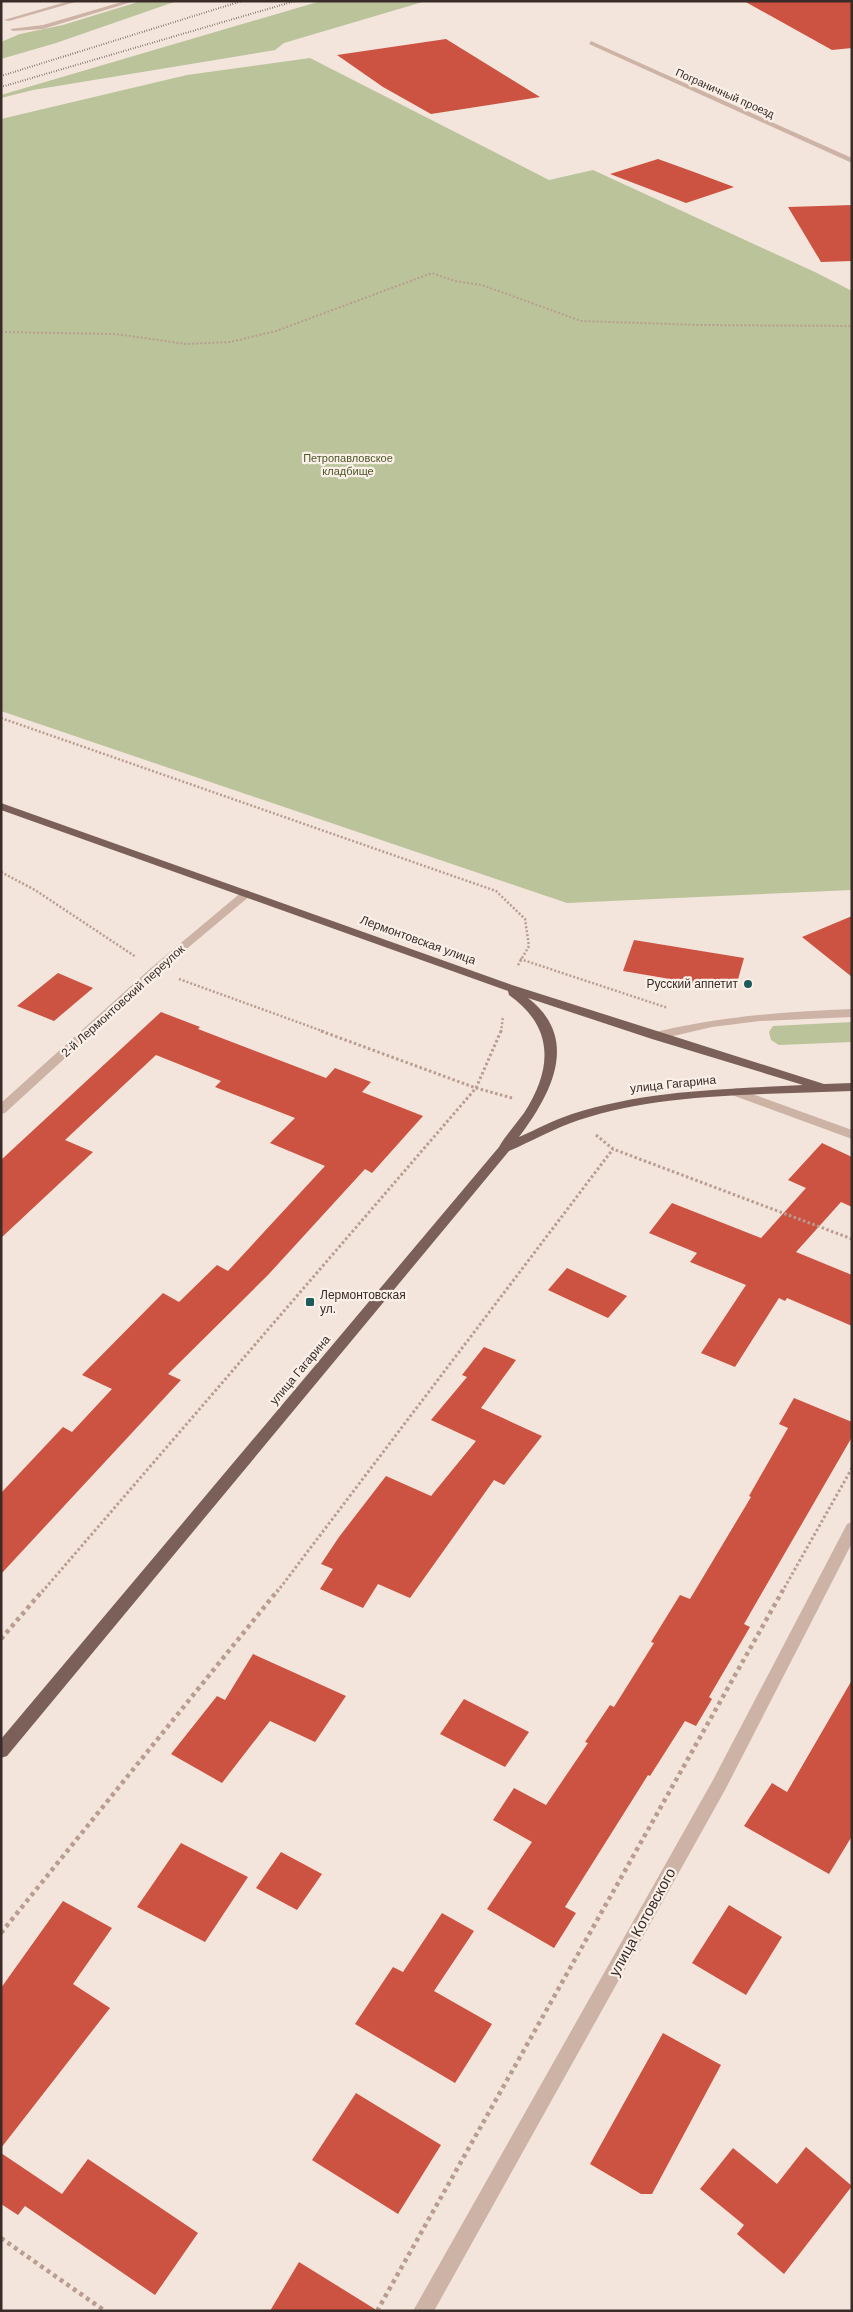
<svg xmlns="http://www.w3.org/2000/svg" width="853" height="2312" viewBox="0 0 853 2312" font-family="Arial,sans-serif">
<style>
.green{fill:#bac39a}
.building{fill:#cc5341}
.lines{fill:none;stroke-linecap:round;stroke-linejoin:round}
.path-far3{stroke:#b89d90;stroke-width:2;stroke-dasharray:2 2;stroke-linecap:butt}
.path-far2{stroke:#b89d90;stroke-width:2.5;stroke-dasharray:2 2;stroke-linecap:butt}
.path-far1{stroke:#b89d90;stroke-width:3;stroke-dasharray:2.5 2.5;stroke-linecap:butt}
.path{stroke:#b89d90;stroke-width:4.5;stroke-dasharray:4 4;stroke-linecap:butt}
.lane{fill:#ccb3a6;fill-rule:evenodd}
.street{fill:#ccb3a6;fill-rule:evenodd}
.primary{fill:#7a6058;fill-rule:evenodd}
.rail{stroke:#382b28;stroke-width:2;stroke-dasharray:0.5 2;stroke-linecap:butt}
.poi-dot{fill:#1b5b59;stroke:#faf0e8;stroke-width:2}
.labels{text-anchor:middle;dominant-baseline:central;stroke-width:4.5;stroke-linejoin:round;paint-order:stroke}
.far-street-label{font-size:11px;fill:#382b28;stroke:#faf0e8}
.far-park-label{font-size:11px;fill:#4c572a;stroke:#faf0e8}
.street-label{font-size:12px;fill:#382b28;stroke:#faf0e8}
.poi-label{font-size:12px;fill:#382b28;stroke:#faf0e8;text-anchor:end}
.near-street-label{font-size:15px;fill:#382b28;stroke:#faf0e8}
</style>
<rect width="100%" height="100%" fill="#f3e5db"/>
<g class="green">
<path d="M 141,1 L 177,1 L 56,43 L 1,59 L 1,42 L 20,34 L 63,25 Z"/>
<path d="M 321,1 L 426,1 L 284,43 L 275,50 L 33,90 L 1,98 L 1,95 Z"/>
<path d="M 310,58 L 549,180 L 593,170 L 817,273 L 852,291 L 852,890 L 567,903 L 1,711 L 1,119 L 187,75 Z"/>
<path d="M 852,1022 L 852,1042 L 779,1045 L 771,1040 L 769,1032 L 773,1026 Z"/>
</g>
<g class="building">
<path d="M 744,1 L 852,1 L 852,48 L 832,50 Z"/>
<path d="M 446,39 L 540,97 L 431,114 L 383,87 L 337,55 Z"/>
<path d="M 658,159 L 694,172 L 734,187 L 686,203 L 610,174 Z"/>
<path d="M 852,205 L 852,261 L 821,262 L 788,207 Z"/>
<path d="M 852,916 L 852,977 L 802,937 Z"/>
<path d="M 634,940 L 744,958 L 735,990 L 623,971 Z"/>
<path d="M 58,973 L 93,988 L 54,1021 L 17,1006 Z"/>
<path d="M 161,1012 L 200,1027 L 198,1029 L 326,1078 L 335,1068 L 371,1082 L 362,1092 L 423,1116 L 372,1173 L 365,1169 L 268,1275 L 168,1374 L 181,1380 L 1,1574 L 1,1493 L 63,1427 L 72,1432 L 112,1389 L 82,1375 L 163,1293 L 179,1302 L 217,1265 L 228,1271 L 325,1166 L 270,1143 L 295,1118 L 215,1087 L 221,1081 L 156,1055 L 65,1140 L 93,1152 L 1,1238 L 1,1160 Z"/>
<path d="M 822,1143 L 852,1157 L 852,1207 L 841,1202 L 796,1252 L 852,1275 L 852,1326 L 787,1298 L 785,1301 L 779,1298 L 735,1367 L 701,1353 L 746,1285 L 690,1262 L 697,1253 L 649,1233 L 672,1203 L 761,1238 L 806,1188 L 788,1180 Z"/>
<path d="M 567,1268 L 627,1296 L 608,1318 L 548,1290 Z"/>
<path d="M 484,1347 L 516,1360 L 481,1408 L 542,1436 L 504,1485 L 494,1480 L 410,1598 L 378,1584 L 363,1608 L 320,1589 L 333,1569 L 321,1564 L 339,1537 L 386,1476 L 431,1496 L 476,1441 L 431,1420 L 467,1377 L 462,1375 Z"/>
<path d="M 794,1398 L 852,1422 L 852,1437 L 744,1624 L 750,1627 L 709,1697 L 712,1699 L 696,1726 L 685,1721 L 650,1776 L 648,1775 L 565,1907 L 576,1913 L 554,1948 L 487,1909 L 532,1842 L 493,1820 L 514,1788 L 546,1805 L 588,1743 L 585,1742 L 610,1705 L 614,1707 L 654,1643 L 651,1642 L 680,1595 L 690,1599 L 751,1497 L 749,1496 L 788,1428 L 779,1424 Z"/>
<path d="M 253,1654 L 346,1696 L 315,1742 L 270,1721 L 222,1783 L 171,1754 L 217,1696 L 225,1700 Z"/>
<path d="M 852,1680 L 852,1836 L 829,1874 L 744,1826 L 772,1783 L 787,1792 Z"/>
<path d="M 464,1699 L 529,1732 L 505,1767 L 440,1734 Z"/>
<path d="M 181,1843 L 248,1877 L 205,1942 L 137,1907 Z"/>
<path d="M 281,1852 L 322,1874 L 297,1910 L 256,1888 Z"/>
<path d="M 63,1901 L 112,1928 L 73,1984 L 110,2008 L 1,2148 L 1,1988 Z"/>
<path d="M 729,1905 L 782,1937 L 746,1995 L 692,1963 Z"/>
<path d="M 442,1913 L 474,1931 L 434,1991 L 492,2024 L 455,2083 L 355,2024 L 393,1967 L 403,1972 Z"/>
<path d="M 663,2033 L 721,2065 L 652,2194 L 641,2194 L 590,2164 Z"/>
<path d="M 356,2093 L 441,2145 L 398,2214 L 312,2160 Z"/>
<path d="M 806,2147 L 852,2186 L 784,2274 L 737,2234 L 744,2225 L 700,2189 L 733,2148 L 777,2184 Z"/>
<path d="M 1,2153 L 62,2194 L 88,2159 L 198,2233 L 155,2295 L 25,2206 L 18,2215 L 1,2204 Z"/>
<path d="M 299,2262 L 378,2311 L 270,2311 Z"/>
</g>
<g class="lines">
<path class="path-far3" d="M 1,332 L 116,334 L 186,344 L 230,342 L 276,331 L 432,273 L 455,281 L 482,285 L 581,321 L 700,325 L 852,326"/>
<g class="path-far2">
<path d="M 1,718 L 496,891 L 525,919 L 529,946 L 517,967"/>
<path d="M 1,872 L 35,890 L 136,957"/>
<path d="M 520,959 L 668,1008"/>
<path d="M 179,979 L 325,1032"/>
<path d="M 501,1032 L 503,1016"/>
</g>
<g class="path-far1">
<path d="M 321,1031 L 476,1088 L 512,1098"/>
<path d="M 596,1135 L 613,1149 L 852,1239"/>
<path d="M 42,1592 L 476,1088 L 501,1031"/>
<path d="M 277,1592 L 613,1149"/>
<path d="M 782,1592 L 852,1468"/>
</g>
<g class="path">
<path d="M 1,1639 L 43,1590"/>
<path d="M 1,1933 L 278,1590"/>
<path d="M 1,2238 L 105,2311"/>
<path d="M 377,2311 L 783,1590"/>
</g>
<g class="lane">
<path d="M 69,1 L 79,1 L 9,21 L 4,20 Z"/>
<path d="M 125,1 L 135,1 L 43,29 L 13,31 L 10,29 L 43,25 Z"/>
<path d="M 852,1009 L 852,1017 L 760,1021 L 712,1027 L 656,1040 L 650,1036 L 652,1033 C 720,1016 782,1012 852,1009 Z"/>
<path d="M 736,1088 L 852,1130 L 852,1139 L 732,1095 L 730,1092 Z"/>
</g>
<g class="street">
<path d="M 591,41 L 852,158 L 852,163 L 589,44 Z"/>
<path d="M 247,890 L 252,893 L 251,895 L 159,972 L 5,1113 L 1,1114 L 1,1103 L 151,968 L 243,891 Z"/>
<path d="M 852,1522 L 852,1543 L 725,1790 L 434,2311 L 413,2311 L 713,1780 L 847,1524 Z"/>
</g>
<path class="primary" d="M 1,803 L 512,985 L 824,1084 L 852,1083 L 852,1091 C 763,1095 664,1092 579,1120 C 555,1128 532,1141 509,1151 L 7,1756 L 1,1758 L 1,1739 L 499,1147 C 506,1135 516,1124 524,1113 C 553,1068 554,1027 509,995 L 508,991 L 1,810 ZM 528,998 L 652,1039 L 803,1085 C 726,1089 646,1090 572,1114 C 554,1120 537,1129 519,1137 C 551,1094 581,1039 528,998 Z"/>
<g class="rail">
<path d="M 1,76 L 242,1"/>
<path d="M 1,87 L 295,1"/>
</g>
</g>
<g class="poi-dot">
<circle cx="748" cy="984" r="5"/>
<rect x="305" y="1297" width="10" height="10" rx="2.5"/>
</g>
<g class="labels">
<g class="far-street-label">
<text transform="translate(725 93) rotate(24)">Пограничный проезд</text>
</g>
<g class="far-park-label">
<text x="348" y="458">Петропавловское<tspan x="348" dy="13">кладбище</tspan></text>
</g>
<g class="street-label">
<text transform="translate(418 940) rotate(20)">Лермонтовская улица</text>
<text transform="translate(123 1001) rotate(-42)">2-й Лермонтовский переулок</text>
<text transform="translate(673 1084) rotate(-6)">улица Гагарина</text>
<text transform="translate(300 1370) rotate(-50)">улица Гагарина</text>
</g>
<g class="poi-label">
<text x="738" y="984">Русский аппетит</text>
<text x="320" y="1295" text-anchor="start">Лермонтовская<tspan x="320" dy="14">ул.</tspan></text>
</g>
<g class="near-street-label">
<text transform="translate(642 1922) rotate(-61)">улица Котовского</text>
</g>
</g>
<rect width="853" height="2312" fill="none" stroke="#382b28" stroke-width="5"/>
</svg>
